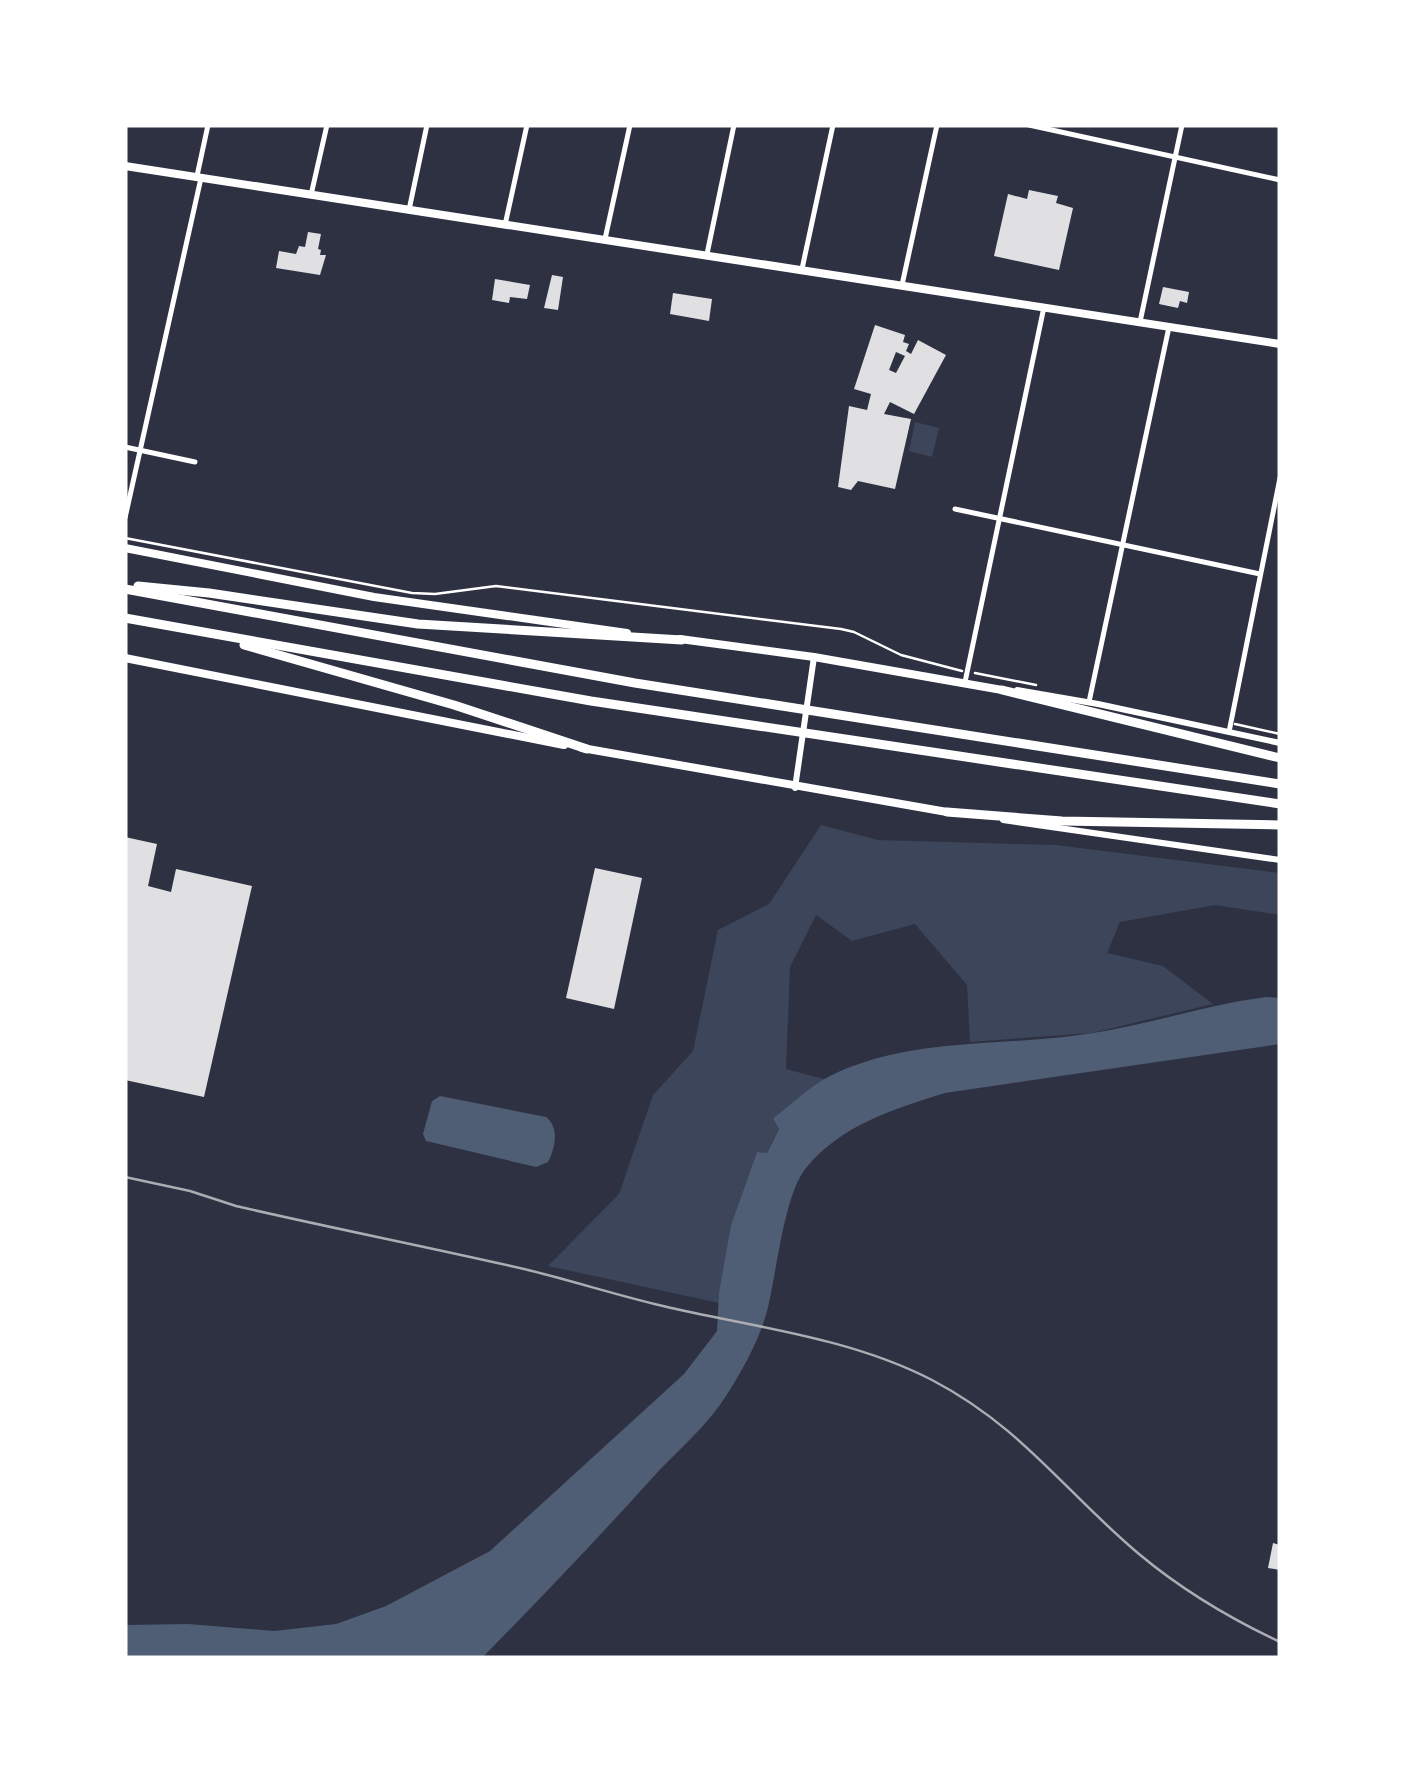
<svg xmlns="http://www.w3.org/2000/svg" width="1405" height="1783" viewBox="0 0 1405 1783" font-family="'IBM Plex Sans',sans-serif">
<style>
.green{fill:#3c4559}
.water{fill:#4f5d75}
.building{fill:#e0e0e3;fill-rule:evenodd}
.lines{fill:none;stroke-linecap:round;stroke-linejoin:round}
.path{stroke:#fff;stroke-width:2.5}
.minor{stroke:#fff;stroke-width:5}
.tertiary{stroke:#fff;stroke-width:6}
.secondary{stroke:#fff;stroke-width:8}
.motorway{stroke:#fff;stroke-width:9}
.rail{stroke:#abadb3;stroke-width:2.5}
</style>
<rect width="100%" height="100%" fill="#2d3142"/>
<g class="green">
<path d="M 915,422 L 939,428 L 932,457 L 909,451 Z"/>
<path d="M 821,825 L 878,840 L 1056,845 L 1280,873 L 1280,915 L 1215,905 L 1120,922 L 1107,953 L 1163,966 L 1213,1004 L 1092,1033 L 970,1042 L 967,985 L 915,924 L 852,941 L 816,915 L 790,967 L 786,1069 L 824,1079 L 773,1118 L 779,1128 L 766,1154 L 757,1152 L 731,1225 L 719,1303 L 548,1266 L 619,1194 L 653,1095 L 693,1051 L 718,930 L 769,904 Z"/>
</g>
<g class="water">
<path d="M 1266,997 L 1280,998 L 1280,1044 L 945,1093 C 894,1109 841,1125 806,1168 C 784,1195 777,1271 768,1307 C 761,1337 743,1370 726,1396 C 708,1425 678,1450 655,1475 C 598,1538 541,1598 482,1658 L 125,1658 L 125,1625 L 188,1624 L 274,1631 L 336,1624 L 386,1606 L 490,1551 L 684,1374 L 717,1331 L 719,1293 L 731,1225 L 757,1152 L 767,1153 L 779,1129 L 773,1118 C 791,1105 809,1087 828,1077 C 912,1035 1003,1048 1093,1033 C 1151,1024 1206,1005 1266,997 Z"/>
<path d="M 440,1096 L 546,1117 C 560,1128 555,1148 548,1162 L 536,1167 L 426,1141 L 423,1134 L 432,1101 Z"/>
</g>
<g class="building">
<path d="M 1029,190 L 1058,196 L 1056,203 L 1073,208 L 1059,270 L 994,256 L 1008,194 L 1027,199 Z"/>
<path d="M 308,232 L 321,234 L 318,249 L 321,250 L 320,255 L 326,255 L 320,275 L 276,268 L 279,251 L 296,254 L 299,246 L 305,247 Z"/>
<path d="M 552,275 L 563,277 L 558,310 L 544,308 Z"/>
<path d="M 495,279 L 530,285 L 527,299 L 510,297 L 509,303 L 492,300 Z"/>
<path d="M 1163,287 L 1189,292 L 1187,303 L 1180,301 L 1178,308 L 1159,304 Z"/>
<path d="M 673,293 L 712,299 L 709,321 L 670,314 Z"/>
<path d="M 875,325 L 905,335 L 903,342 L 909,344 L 906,351 L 911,354 L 918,340 L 946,355 L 914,414 L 890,402 L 884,414 L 911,419 L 895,489 L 858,481 L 851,490 L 838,487 L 849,406 L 867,410 L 871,394 L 854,389 ZM 896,352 L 905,356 L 896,373 L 889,370 Z"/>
<path d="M 125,837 L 157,844 L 148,886 L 171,892 L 176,869 L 252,886 L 204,1097 L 125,1080 Z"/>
<path d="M 595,868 L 642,878 L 614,1009 L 566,998 Z"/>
<path d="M 1273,1543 L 1280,1545 L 1280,1570 L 1268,1568 Z"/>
</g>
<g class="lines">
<g class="path">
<path d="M 125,538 L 412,593 L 435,594 L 496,586 L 841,629 L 854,632 L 901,655 L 962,671"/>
<path d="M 975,673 L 1036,685"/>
<path d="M 1235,724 L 1280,734"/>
</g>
<g class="minor">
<path d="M 1029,125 L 1280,180"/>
<path d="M 197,176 L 208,125"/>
<path d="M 311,195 L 327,125"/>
<path d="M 409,210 L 427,125"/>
<path d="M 505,225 L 527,125"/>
<path d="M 605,239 L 630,125"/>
<path d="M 707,254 L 734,125"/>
<path d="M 802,269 L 833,125"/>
<path d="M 902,285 L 937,125"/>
<path d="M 1140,322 L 1182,125"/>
<path d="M 125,447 L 195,462"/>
<path d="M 955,509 L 1260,574"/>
<path d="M 125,518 L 201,178"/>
<path d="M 965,682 L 1044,307"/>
<path d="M 1089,702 L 1169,327"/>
<path d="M 1229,732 L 1280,478"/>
</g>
<g class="tertiary">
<path d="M 1017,690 L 1098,704 L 1280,743"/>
<path d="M 795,788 L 814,657"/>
<path d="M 1003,820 L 1280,860"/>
</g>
<g class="secondary">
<path d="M 125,166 L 1280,344"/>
<path d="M 125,548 L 374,597 L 627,633"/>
<path d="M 680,639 L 814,657 L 1002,690"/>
<path d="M 125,658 L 564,745"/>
<path d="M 582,748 L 947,812"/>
</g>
<g class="motorway">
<path d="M 138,586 L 209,593 L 418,624 L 682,640"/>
<path d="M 125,589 L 635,683 L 1280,784"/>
<path d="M 125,618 L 591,701 L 1280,804"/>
<path d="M 244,645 L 454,705 L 587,749"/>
<path d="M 1002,690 L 1280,758"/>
<path d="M 947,812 L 1062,821 L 1280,825"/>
</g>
<path class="rail" d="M 125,1177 L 190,1191 L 236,1206 C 331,1228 428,1247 524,1269 C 570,1280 616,1295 663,1306 C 752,1327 849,1337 932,1380 C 1022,1427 1065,1492 1139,1554 C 1182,1590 1229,1618 1280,1642"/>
</g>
<rect width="1405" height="1783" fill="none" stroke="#ffffff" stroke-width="255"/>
</svg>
